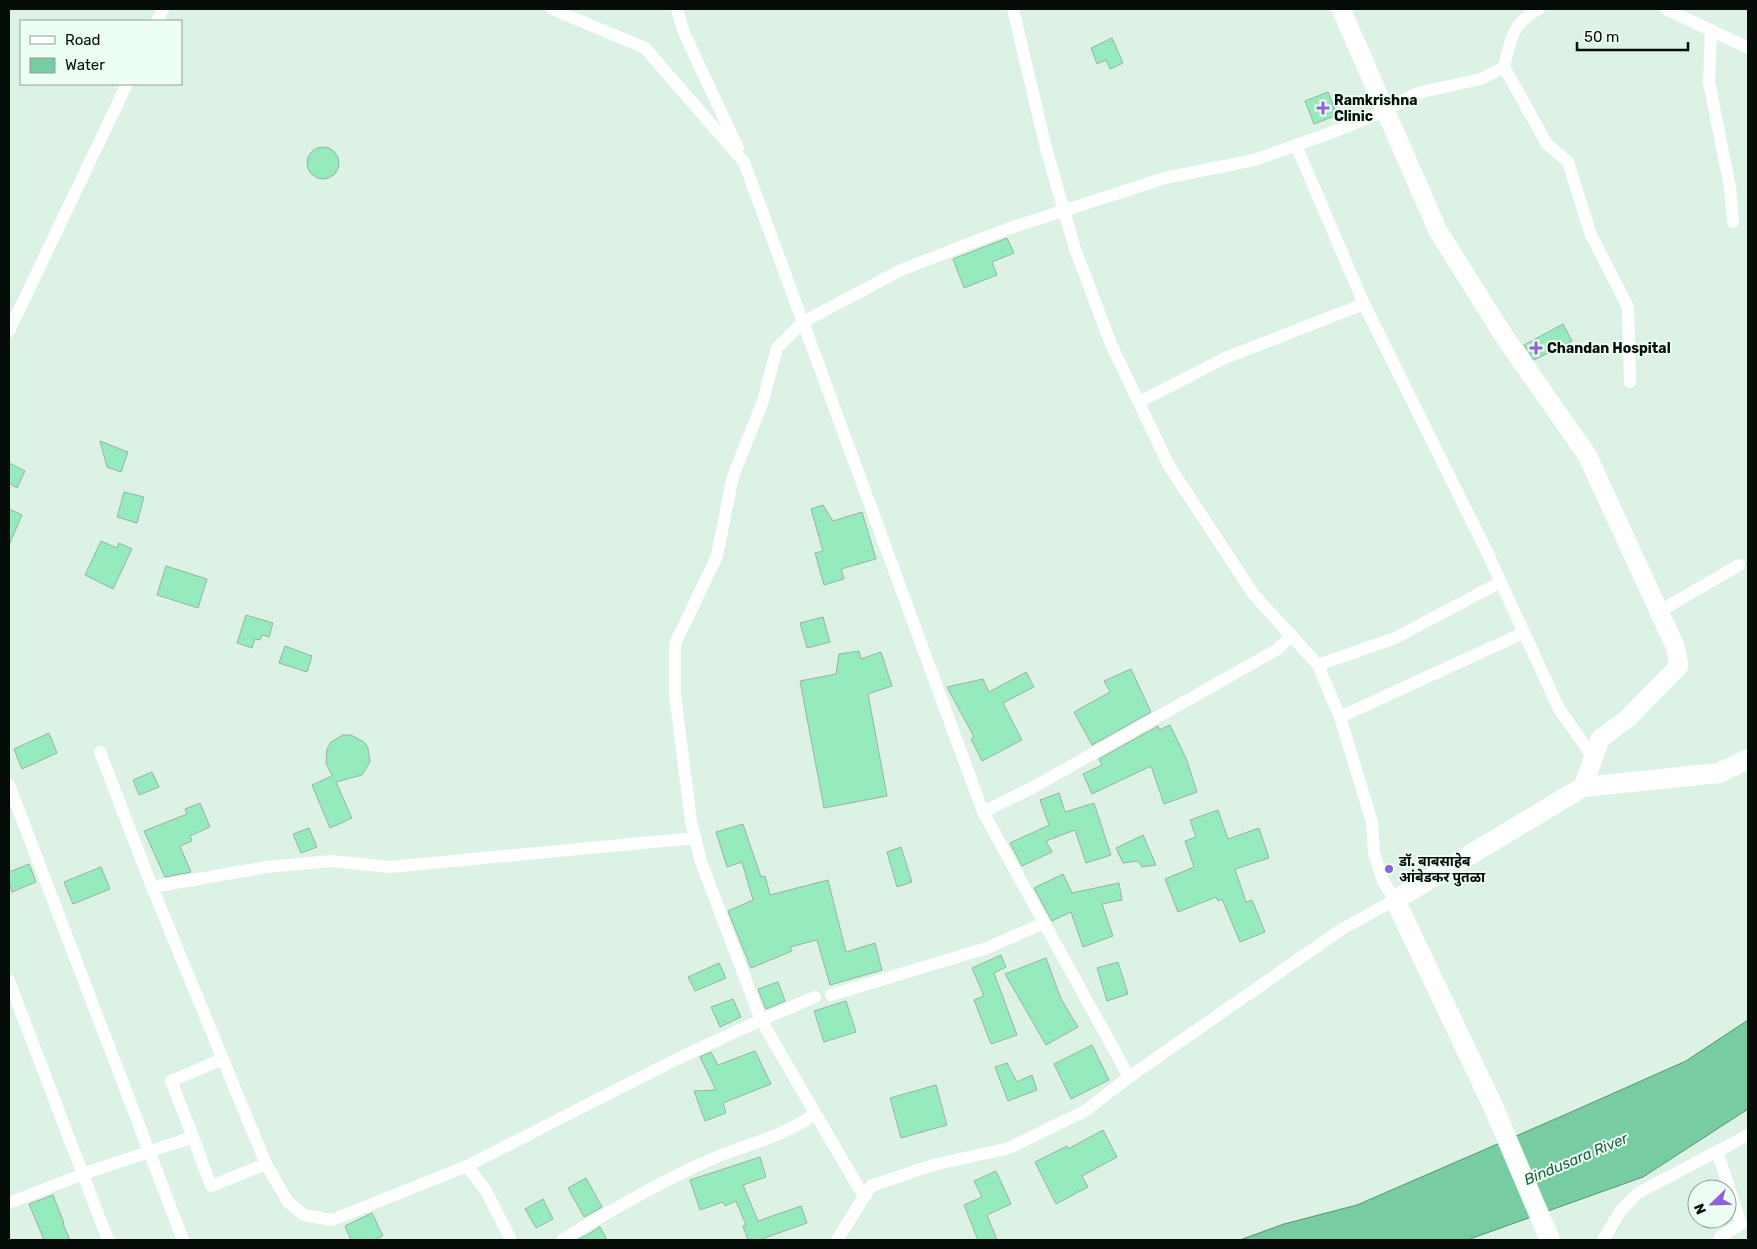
<svg xmlns="http://www.w3.org/2000/svg" width="1757" height="1249" viewBox="0 0 1757 1249" font-family="Rubik,'Noto Sans Devanagari',sans-serif">
<style>
.water{fill:#77cda1;stroke:#559373}
.building{fill:#95ebbe;stroke:#9bb0a4}
.lines{fill:none;stroke-linecap:round;stroke-linejoin:round}
.street{stroke:#fff;stroke-width:12}
.secondary{stroke:#fff;stroke-width:19}
.primary{stroke:#fff;stroke-width:20}
.poi-dot{fill:#9061db;stroke:#edfef4;stroke-width:2}
.labels{text-anchor:middle;dominant-baseline:central;stroke-width:4;stroke-linejoin:round;paint-order:stroke}
.poi-label{font-size:14px;font-weight:bold;fill:#060d09;stroke:#edfef4;text-anchor:start}
.water-label{font-size:15px;font-style:italic;fill:#1e5f42;stroke:#edfef4}
</style>
<rect width="100%" height="100%" fill="#dcf2e5"/>
<path class="water" d="M 1748,1020 L 1748,1109 L 1643,1177 L 1467,1240 L 1240,1240 L 1284,1224 L 1357,1205 L 1569,1113 L 1686,1061 Z"/>
<g class="building">
<path d="M 1112,38 L 1123,63 L 1110,69 L 1106,60 L 1097,64 L 1091,48 Z"/>
<path d="M 1328,92 L 1337,115 L 1314,124 L 1305,101 Z"/>
<circle cx="323" cy="163" r="16"/>
<path d="M 1007,238 L 1014,253 L 992,262 L 997,275 L 964,288 L 953,259 Z"/>
<path d="M 1563,324 L 1572,341 L 1534,360 L 1524,345 Z"/>
<path d="M 100,441 L 128,452 L 121,472 L 107,467 Z"/>
<path d="M 9,463 L 25,471 L 17,488 L 9,483 Z"/>
<path d="M 124,492 L 144,497 L 137,523 L 117,517 Z"/>
<path d="M 823,505 L 833,521 L 862,512 L 876,559 L 841,569 L 844,579 L 824,585 L 815,553 L 823,551 L 811,509 Z"/>
<path d="M 9,509 L 22,515 L 9,545 Z"/>
<path d="M 101,541 L 117,548 L 119,543 L 132,549 L 113,589 L 85,575 Z"/>
<path d="M 166,566 L 207,579 L 198,608 L 157,595 Z"/>
<path d="M 246,615 L 273,623 L 269,637 L 262,635 L 260,640 L 255,639 L 252,648 L 237,643 Z"/>
<path d="M 823,617 L 830,642 L 807,648 L 800,623 Z"/>
<path d="M 285,646 L 312,656 L 307,672 L 279,663 Z"/>
<path d="M 859,651 L 861,659 L 881,652 L 892,686 L 868,694 L 887,796 L 824,808 L 800,681 L 836,674 L 839,654 Z"/>
<path d="M 1131,669 L 1151,712 L 1092,745 L 1074,712 L 1110,692 L 1104,681 Z"/>
<path d="M 1026,672 L 1034,687 L 1003,703 L 1022,740 L 982,761 L 971,739 L 974,737 L 947,687 L 983,679 L 989,692 Z"/>
<path d="M 1170,725 L 1186,758 L 1197,792 L 1164,804 L 1151,766 L 1092,794 L 1083,774 L 1102,765 L 1099,759 L 1158,726 L 1159,730 Z"/>
<path d="M 49,733 L 57,753 L 22,769 L 14,749 Z"/>
<path d="M 343,735 L 351,735 L 364,742 L 368,748 L 370,762 L 362,775 L 336,782 L 352,818 L 330,828 L 312,785 L 332,776 L 326,763 L 327,749 L 331,742 Z"/>
<path d="M 152,772 L 159,787 L 139,795 L 133,780 Z"/>
<path d="M 1059,793 L 1065,812 L 1094,803 L 1111,855 L 1086,863 L 1075,830 L 1046,841 L 1052,852 L 1022,866 L 1010,843 L 1049,825 L 1040,800 Z"/>
<path d="M 200,803 L 210,827 L 190,836 L 192,841 L 180,846 L 191,872 L 165,877 L 144,831 L 187,814 L 185,809 Z"/>
<path d="M 1218,810 L 1228,839 L 1259,828 L 1269,858 L 1235,869 L 1246,902 L 1252,900 L 1265,932 L 1240,942 L 1222,899 L 1218,901 L 1216,897 L 1178,912 L 1165,879 L 1194,867 L 1185,841 L 1196,837 L 1190,820 Z"/>
<path d="M 743,824 L 761,877 L 765,876 L 770,895 L 828,880 L 846,952 L 875,943 L 882,970 L 830,985 L 817,940 L 790,947 L 792,951 L 751,968 L 728,911 L 753,900 L 742,862 L 727,867 L 716,832 Z"/>
<path d="M 309,828 L 317,847 L 301,853 L 293,834 Z"/>
<path d="M 1143,835 L 1156,865 L 1142,867 L 1138,861 L 1123,863 L 1116,848 Z"/>
<path d="M 901,847 L 912,882 L 897,887 L 887,852 Z"/>
<path d="M 29,864 L 36,882 L 12,892 L 9,883 L 9,872 Z"/>
<path d="M 101,867 L 110,889 L 73,904 L 64,882 Z"/>
<path d="M 1063,874 L 1072,893 L 1119,883 L 1122,900 L 1102,904 L 1113,936 L 1083,947 L 1071,912 L 1052,921 L 1034,888 Z"/>
<path d="M 1001,955 L 1006,967 L 994,973 L 1017,1035 L 991,1044 L 974,1000 L 984,996 L 972,968 Z"/>
<path d="M 1046,958 L 1061,999 L 1078,1027 L 1046,1045 L 1005,974 Z"/>
<path d="M 1118,962 L 1128,994 L 1107,1001 L 1097,968 Z"/>
<path d="M 719,963 L 726,978 L 695,991 L 688,977 Z"/>
<path d="M 778,982 L 785,1001 L 766,1009 L 758,989 Z"/>
<path d="M 733,999 L 741,1017 L 720,1027 L 711,1007 Z"/>
<path d="M 846,1001 L 856,1032 L 824,1042 L 814,1011 Z"/>
<path d="M 1092,1045 L 1109,1080 L 1071,1099 L 1054,1064 Z"/>
<path d="M 755,1051 L 771,1084 L 723,1103 L 726,1113 L 705,1121 L 694,1091 L 716,1090 L 700,1057 L 711,1052 L 718,1065 Z"/>
<path d="M 1007,1063 L 1017,1082 L 1032,1075 L 1037,1090 L 1008,1101 L 995,1067 Z"/>
<path d="M 936,1085 L 947,1125 L 901,1138 L 890,1098 Z"/>
<path d="M 1103,1130 L 1117,1157 L 1082,1176 L 1088,1187 L 1056,1204 L 1035,1162 L 1067,1146 L 1068,1149 Z"/>
<path d="M 760,1157 L 766,1177 L 743,1185 L 758,1221 L 801,1206 L 807,1223 L 759,1240 L 748,1240 L 743,1226 L 746,1225 L 736,1201 L 725,1206 L 723,1202 L 700,1210 L 690,1180 Z"/>
<path d="M 996,1171 L 1011,1204 L 987,1215 L 997,1240 L 978,1240 L 964,1205 L 982,1197 L 974,1181 Z"/>
<path d="M 586,1178 L 602,1207 L 584,1217 L 568,1188 Z"/>
<path d="M 53,1195 L 64,1223 L 63,1224 L 70,1240 L 44,1240 L 29,1204 Z"/>
<path d="M 543,1199 L 553,1219 L 536,1228 L 525,1209 Z"/>
<path d="M 372,1213 L 383,1236 L 374,1240 L 351,1240 L 345,1226 Z"/>
<path d="M 600,1227 L 607,1240 L 577,1240 L 585,1236 Z"/>
</g>
<g class="lines">
<g class="street">
<path d="M 552,9 L 645,48 L 744,162 L 983,812 L 1129,1077"/>
<path d="M 677,9 L 684,33 L 738,148"/>
<path d="M 1666,9 L 1748,48"/>
<path d="M 157,21 L 163,9"/>
<path d="M 1711,30 L 1709,82 L 1730,188 L 1733,222"/>
<path d="M 1504,67 L 1547,144 L 1568,162 L 1591,235 L 1628,307 L 1630,382"/>
<path d="M 1296,145 L 1364,304 L 1487,552 L 1559,709 L 1593,757"/>
<path d="M 9,331 L 127,84"/>
<path d="M 1139,402 L 1225,358 L 1364,304"/>
<path d="M 1660,611 L 1739,565"/>
<path d="M 1318,665 L 1395,638 L 1499,583"/>
<path d="M 1340,717 L 1523,633"/>
<path d="M 100,752 L 152,887 L 266,1164 L 288,1202 L 304,1215 L 332,1220 L 467,1166"/>
<path d="M 9,785 L 183,1240"/>
<path d="M 983,812 L 1032,788 L 1278,649 L 1291,635"/>
<path d="M 152,887 L 267,867 L 331,861 L 390,867 L 695,838"/>
<path d="M 9,981 L 108,1240"/>
<path d="M 831,995 L 987,948 L 1044,923"/>
<path d="M 815,997 L 761,1020 L 701,862 L 691,821 L 675,695 L 675,644 L 717,556 L 733,476 L 763,401 L 777,348 L 803,322 L 901,270 L 1007,229 L 1165,178 L 1254,160 L 1336,131 L 1385,111 L 1417,93 L 1481,79 L 1504,67 C 1511,39 1512,23 1539,9"/>
<path d="M 193,1137 L 211,1186 L 266,1164"/>
<path d="M 1717,1151 L 1741,1224 L 1720,1237 L 1721,1240"/>
<path d="M 9,1203 L 83,1174 L 193,1137 L 171,1081 L 223,1059"/>
<path d="M 511,1240 L 486,1191 L 467,1166 L 677,1059 L 761,1020 L 864,1197"/>
<path d="M 562,1240 C 611,1210 661,1181 714,1158 C 749,1144 784,1136 815,1114"/>
<path d="M 837,1240 L 871,1186 L 933,1165 L 1009,1148 L 1085,1111 L 1129,1077 L 1342,929 L 1395,900 L 1383,881 L 1374,853 L 1372,822 L 1340,717 L 1318,665 L 1254,595 L 1169,466 L 1111,344 L 1075,249 L 1046,148 L 1013,9"/>
<path d="M 1603,1240 L 1621,1210 L 1638,1193 L 1748,1135"/>
</g>
<path class="secondary" d="M 1341,9 L 1438,231 L 1504,336 L 1587,455 L 1675,646 L 1679,666 L 1628,718 L 1600,739 L 1583,787"/>
<path class="primary" d="M 1550,1240 L 1492,1104 L 1395,900 L 1583,787 L 1719,773 L 1748,759"/>
</g>
<g class="poi-dot">
<path d="M1320.5 100.5h5v5h5v5h-5v5h-5v-5h-5v-5h5z"/>
<path d="M1533.5 340.5h5v5h5v5h-5v5h-5v-5h-5v-5h5z"/>
<circle cx="1389" cy="869" r="5"/>
</g>
<g class="labels">
<g class="poi-label">
<text x="1334" y="100">Ramkrishna<tspan x="1334" dy="16">Clinic</tspan></text>
<text x="1547" y="348">Chandan Hospital</text>
<text x="1399" y="861">डॉ. बाबसाहेब<tspan x="1399" dy="16">आंबेडकर पुतळा</tspan></text>
</g>
<g class="water-label">
<text transform="translate(1576 1159) rotate(-23)">Bindusara River</text>
</g>
</g>
<rect width="1757" height="1249" fill="none" stroke="#060d09" stroke-width="20"/>
<rect x="20" y="20" width="162" height="65" fill="#edfef4" stroke="#919e96"/>
<rect x="30" y="36" width="25" height="8" fill="#ffffff" stroke="#919e96"/>
<text x="65" y="45" font-size="15" fill="#060d09">Road</text>
<rect x="30" y="58" width="25" height="15" fill="#77cda1" stroke="#919e96"/>
<text x="65" y="70" font-size="15" fill="#060d09">Water</text>
<g transform="translate(1712 1204) rotate(247)"><circle r="24" fill="#edfef4" stroke="#919e96"/>
<path d="M0-4L9 19L0 12L-9 19Z" fill="#9061db"/>
<text y="-8" font-size="14" font-weight="bold" text-anchor="middle" fill="#060d09">N</text>
</g>
<path d="M1577 42v8h111v-8" fill="none" stroke="#060d09" stroke-width="2.5"/>
<text x="1584" y="42" font-size="15" fill="#060d09" stroke="#edfef4" stroke-width="4" paint-order="stroke">50 m</text>
</svg>
